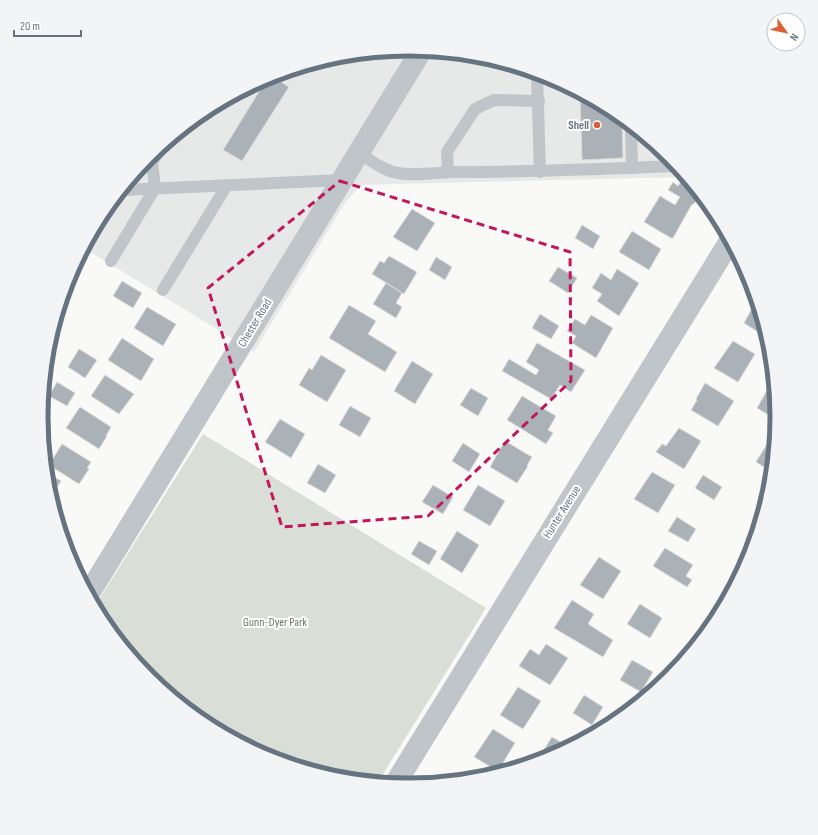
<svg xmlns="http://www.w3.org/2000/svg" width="818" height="835" viewBox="0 0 818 835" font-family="'Sofia Sans Condensed',sans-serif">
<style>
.built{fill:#e7e8e8}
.green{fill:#d9ded6}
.building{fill:#aab2b8;stroke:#dbdbd9}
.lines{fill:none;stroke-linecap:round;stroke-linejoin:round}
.lane{stroke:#c0c5c9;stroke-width:12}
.street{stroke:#c0c5c9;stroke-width:22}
.marked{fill:none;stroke:#c2185b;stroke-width:3;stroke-dasharray:8 5;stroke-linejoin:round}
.poi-dot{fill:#db6135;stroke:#fff;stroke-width:1.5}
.labels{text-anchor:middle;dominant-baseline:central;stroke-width:4;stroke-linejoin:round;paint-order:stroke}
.poi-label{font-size:12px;font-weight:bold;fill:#667481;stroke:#fff;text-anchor:end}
.street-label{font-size:12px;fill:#667481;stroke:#fff}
.park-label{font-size:12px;fill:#677964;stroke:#fff}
.rim{fill:none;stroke:#667481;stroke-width:5}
</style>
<rect width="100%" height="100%" fill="#f9f9f7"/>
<path class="built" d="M 409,50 L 481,57 L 550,78 L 614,112 L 669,157 L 685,177 L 361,185 L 345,203 L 254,352 L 84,248 L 103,213 L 149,157 L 205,111 L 268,77 L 337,57 Z"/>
<path class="green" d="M 203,434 L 486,608 L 378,782 L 337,778 L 268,757 L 204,723 L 149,678 L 103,622 L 95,606 Z"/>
<g class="building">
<path d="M 272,76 L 289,87 L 242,161 L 223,150 L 268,77 Z"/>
<path d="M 580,94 L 614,112 L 622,119 L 623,158 L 582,160 Z"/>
<path d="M 682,180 L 693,187 L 700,195 L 693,205 L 692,204 L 673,238 L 671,238 L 644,222 L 660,196 L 675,205 L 680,197 L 668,190 L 673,182 L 678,186 Z"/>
<path d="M 412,209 L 435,223 L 417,251 L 393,237 Z"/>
<path d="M 582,225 L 600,236 L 593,249 L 575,238 Z"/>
<path d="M 632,231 L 661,249 L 649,270 L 619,252 Z"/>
<path d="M 389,256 L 417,272 L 404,294 L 372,274 L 380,261 L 384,263 Z"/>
<path d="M 436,257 L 452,267 L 445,280 L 429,270 Z"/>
<path d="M 558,267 L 577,278 L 568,293 L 549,281 Z"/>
<path d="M 617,269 L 639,283 L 619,316 L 597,301 L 602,294 L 592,288 L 601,273 L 611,280 Z"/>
<path d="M 122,281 L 142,293 L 133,308 L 113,296 Z"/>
<path d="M 386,283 L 402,293 L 396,303 L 402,307 L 396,318 L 373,304 Z"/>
<path d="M 756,301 L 767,338 L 744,323 Z"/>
<path d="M 349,305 L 376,321 L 368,334 L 397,352 L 385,372 L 329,338 Z"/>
<path d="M 147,307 L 176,324 L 163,346 L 134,328 Z"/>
<path d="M 540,314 L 559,326 L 551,339 L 532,328 Z"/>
<path d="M 591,315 L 613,328 L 596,358 L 572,343 L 576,336 L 567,331 L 575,319 L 585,325 Z"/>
<path d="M 122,338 L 154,359 L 141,381 L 108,360 Z"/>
<path d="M 733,341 L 755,354 L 738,382 L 714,368 Z"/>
<path d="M 537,343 L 585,370 L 571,392 L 560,385 L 551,399 L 502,371 L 509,359 L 536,375 L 539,370 L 526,362 Z"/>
<path d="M 79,349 L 97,360 L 85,378 L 68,367 Z"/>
<path d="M 321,355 L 346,370 L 327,402 L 299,385 L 309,368 L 312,370 Z"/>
<path d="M 412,361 L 433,374 L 415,404 L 394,391 Z"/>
<path d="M 105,375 L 134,394 L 119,414 L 91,396 Z"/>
<path d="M 57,382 L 75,393 L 67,406 L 49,396 Z"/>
<path d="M 705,383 L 734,401 L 718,426 L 691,410 L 697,400 L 696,399 Z"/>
<path d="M 770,385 L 774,388 L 777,416 L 775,419 L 757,408 Z"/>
<path d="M 471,388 L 488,398 L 478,416 L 460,405 Z"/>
<path d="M 522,396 L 556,416 L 548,430 L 553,433 L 546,444 L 507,420 Z"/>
<path d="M 350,406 L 371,418 L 360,437 L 339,425 Z"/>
<path d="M 80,407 L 111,427 L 106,436 L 107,436 L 99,449 L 66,428 Z"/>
<path d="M 280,419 L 305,434 L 291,458 L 265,442 Z"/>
<path d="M 679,428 L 701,441 L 684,469 L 656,452 L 662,444 L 666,446 Z"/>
<path d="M 772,436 L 775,438 L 772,472 L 756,462 Z"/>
<path d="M 505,441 L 532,457 L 527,465 L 528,466 L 517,483 L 490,467 Z"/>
<path d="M 463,443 L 480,454 L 469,472 L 452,461 Z"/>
<path d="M 62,444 L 91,462 L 87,468 L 89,469 L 79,484 L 49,465 Z"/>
<path d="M 318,464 L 336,475 L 325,493 L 307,483 Z"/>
<path d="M 46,472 L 61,481 L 53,494 L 49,491 Z"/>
<path d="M 652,472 L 675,485 L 658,513 L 634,499 Z"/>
<path d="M 703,475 L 722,487 L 714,500 L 695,488 Z"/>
<path d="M 433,485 L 453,497 L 443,514 L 422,502 Z"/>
<path d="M 478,485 L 505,501 L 490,526 L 463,510 Z"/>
<path d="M 51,498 L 62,505 L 56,516 Z"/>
<path d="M 677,517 L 696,529 L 688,542 L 668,531 Z"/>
<path d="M 457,531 L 479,545 L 462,573 L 440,559 Z"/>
<path d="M 419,541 L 437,551 L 429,565 L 411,554 Z"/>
<path d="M 665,548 L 693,565 L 686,576 L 692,580 L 687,587 L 653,566 Z"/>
<path d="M 599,557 L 621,571 L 603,599 L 580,585 Z"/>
<path d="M 572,600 L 594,614 L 588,624 L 613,640 L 603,657 L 554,628 Z"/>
<path d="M 640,604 L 662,618 L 650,638 L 627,624 Z"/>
<path d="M 546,644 L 568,658 L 550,685 L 519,666 L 530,649 L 539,655 Z"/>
<path d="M 632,660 L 653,672 L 641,692 L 620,680 Z"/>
<path d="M 677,660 L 681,663 L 665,681 Z"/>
<path d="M 518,687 L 541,701 L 523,729 L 500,715 Z"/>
<path d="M 584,695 L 603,707 L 592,725 L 573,713 Z"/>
<path d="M 493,729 L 515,743 L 498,771 L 474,757 Z"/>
<path d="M 552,737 L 569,747 L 552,756 L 543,751 Z"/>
<path d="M 466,773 L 476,779 L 461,780 Z"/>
</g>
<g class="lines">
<g class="lane">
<path d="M 537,74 L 540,172"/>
<path d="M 631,126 L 632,168"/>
<path d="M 359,152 C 369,160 380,168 393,172 C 409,177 439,172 457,172 C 530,172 603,169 676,166"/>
<path d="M 448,172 L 447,152 L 475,109 L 494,100 L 539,101"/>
<path d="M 122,190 L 341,180"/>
<path d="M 111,261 L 155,188 L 152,162 L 162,147"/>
<path d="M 163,290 L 227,185"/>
</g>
<g class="street">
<path d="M 88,595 L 421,51"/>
<path d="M 395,784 L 730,241"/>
</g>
</g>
<path class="marked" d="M 340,181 L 570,252 L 571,381 L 428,516 L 282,527 L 208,288 Z"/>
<circle class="poi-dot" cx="597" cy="125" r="4"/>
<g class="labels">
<g class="poi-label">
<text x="589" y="125">Shell</text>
</g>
<g class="street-label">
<text transform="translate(255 323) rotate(-59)">Chester Road</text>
<text transform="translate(562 512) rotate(-58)">Hunter Avenue</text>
</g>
<g class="park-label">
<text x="275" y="622">Gunn-Dyer Park</text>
</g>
</g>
<path d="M0 0H818V835H0ZM48 417a361 361 0 1 1 722 0a361 361 0 1 1-722 0Z" fill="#f3f4f5" fill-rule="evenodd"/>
<path class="rim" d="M48 417a361 361 0 1 1 722 0a361 361 0 1 1-722 0Z"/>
<g transform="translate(786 32) rotate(123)"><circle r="19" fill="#ffffff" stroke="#c2c7cd"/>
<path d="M0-3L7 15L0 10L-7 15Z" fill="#db6135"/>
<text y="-6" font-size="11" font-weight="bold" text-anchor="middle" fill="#667481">N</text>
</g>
<path d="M14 30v6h67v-6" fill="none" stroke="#667481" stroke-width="2"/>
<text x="20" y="30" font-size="12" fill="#667481" stroke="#ffffff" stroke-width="3" paint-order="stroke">20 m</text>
</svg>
